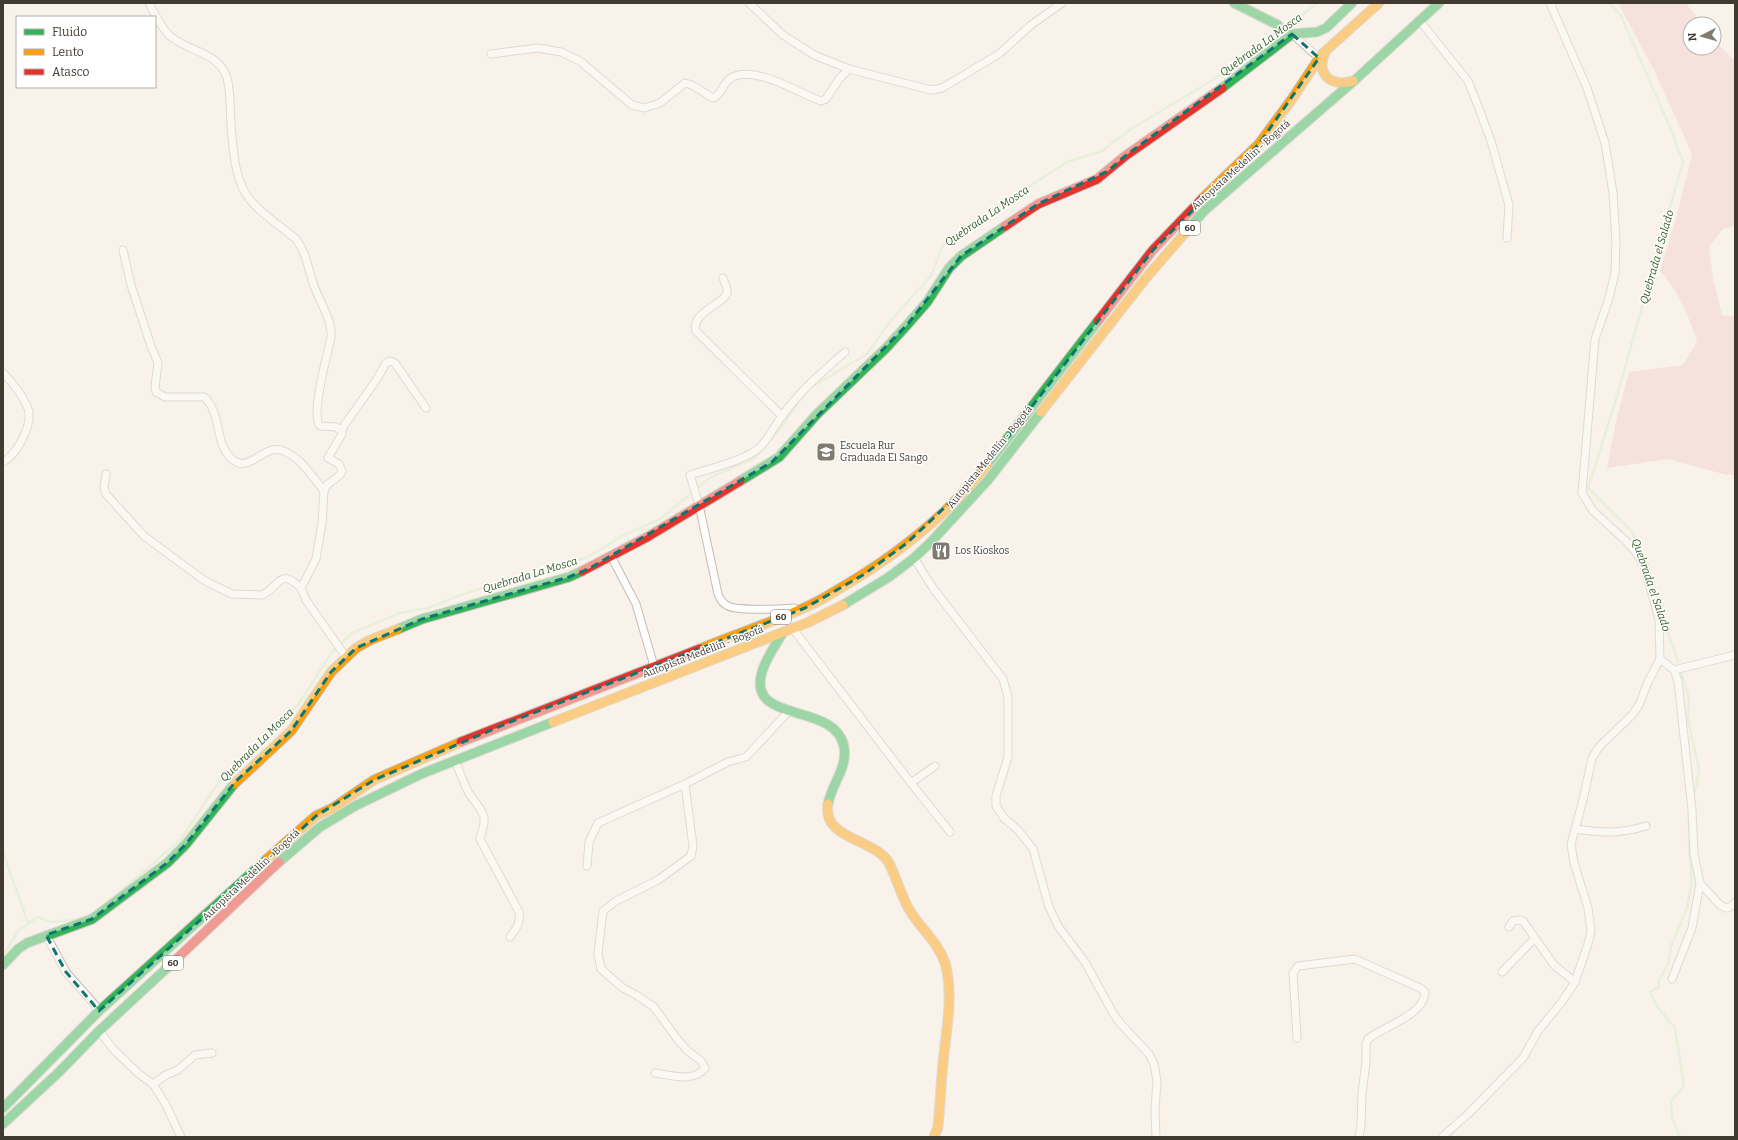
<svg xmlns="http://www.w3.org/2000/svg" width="1738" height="1140" viewBox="0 0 1738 1140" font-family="Bitter,serif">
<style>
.green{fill:#f1cfcc}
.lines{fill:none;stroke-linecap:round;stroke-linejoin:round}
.stream{stroke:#d6ebc9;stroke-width:2.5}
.street-casing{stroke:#c3bdb5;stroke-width:9}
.fast-casing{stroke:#c3bdb5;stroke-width:11}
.slow-casing{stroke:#c3bdb5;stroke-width:11}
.jam-casing{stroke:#c3bdb5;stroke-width:11}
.street{stroke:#fefdfc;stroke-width:7}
.fast{stroke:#30b455;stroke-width:9}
.slow{stroke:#ff9f0a;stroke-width:9}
.jam{stroke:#e5322d;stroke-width:9}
.marked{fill:none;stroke:#0f766e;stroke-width:3;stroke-dasharray:8 5;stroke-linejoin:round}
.labels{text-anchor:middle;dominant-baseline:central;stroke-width:3;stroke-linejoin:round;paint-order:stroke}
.shield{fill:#fff;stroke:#7a756e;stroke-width:1}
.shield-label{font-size:9px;font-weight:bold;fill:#413a30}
.street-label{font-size:10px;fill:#413a30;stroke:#fff}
.poi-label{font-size:10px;fill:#413a30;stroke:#fff;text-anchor:start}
.water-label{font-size:11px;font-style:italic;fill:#345b21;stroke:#fff}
</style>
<rect width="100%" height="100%" fill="#f8f2ea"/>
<path class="green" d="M 1618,3 L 1686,3 L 1702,24 L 1690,24 L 1690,48 L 1714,48 L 1714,40 L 1735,61 L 1735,225 L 1723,229 L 1709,247 L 1713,278 L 1722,315 L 1735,317 L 1735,475 L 1727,475 L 1668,459 L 1607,468 L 1617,417 L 1629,372 L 1683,365 L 1697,341 C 1687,313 1680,293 1660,271 L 1677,215 L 1692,154 L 1654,70 Z"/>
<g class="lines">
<g class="stream">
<path d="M 1610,3 L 1621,16 L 1670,127 L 1683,162 L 1660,242 L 1618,393 L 1588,488 L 1633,533 L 1640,554"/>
<path d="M 810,388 L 867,354 L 892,319 L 931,276 L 943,245 L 972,223 L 1067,162 L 1102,151 L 1131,129 L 1211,81 L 1318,3"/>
<path d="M 770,440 L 783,425 L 804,394"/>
<path d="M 1659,608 L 1676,655 L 1689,699 L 1688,720 L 1699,769 L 1697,784 L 1693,796"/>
<path d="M 3,852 L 28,923"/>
<path d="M 120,892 L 180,840 L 224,775 L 247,752 L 298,705 L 332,652 L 352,633 L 400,613 L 428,608 L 461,595 L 513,578 L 540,574 L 588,557 L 622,536 L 660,519 L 711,477 L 755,458 L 763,448"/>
<path d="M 3,955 L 19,930 L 37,917 L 51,922 L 80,919"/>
<path d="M 1680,1137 L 1672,1118 L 1671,1101 L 1684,1086 L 1675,1028 L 1657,1006 L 1650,992 L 1659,987 L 1659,980 L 1668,964 L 1671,946 L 1687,908 L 1692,880 L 1689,848 L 1689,810"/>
</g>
<g class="street-casing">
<g id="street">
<path d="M 149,3 C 155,14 161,28 170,36 C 187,51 217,52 226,75 C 231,88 230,110 231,124 C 233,148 234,183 252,202 C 264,216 282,227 296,239 C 306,252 308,268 313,283 C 318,299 333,321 331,337 C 328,353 310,415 320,426 L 336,427 L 342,431 L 342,434 L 328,458 L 339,464 L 342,471 L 340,475 L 327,485 L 324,491 L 322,523 L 316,559 L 301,588 L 306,600 L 346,657"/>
<path d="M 749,3 L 783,35 L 814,55 L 849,69 L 931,90 L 942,88 L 999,54 L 1031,25 L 1062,3"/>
<path d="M 1419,20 L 1468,81 L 1478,106 L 1491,141 L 1509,205 L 1507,238"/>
<path d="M 1278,25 L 1292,34 L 1319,58"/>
<path d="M 491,54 L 538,48 L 561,52 L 580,61 L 632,105 L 644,108 L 660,103 L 685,83 L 692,85 L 713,98 C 723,94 722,83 731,78 C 754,64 798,93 821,101 L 826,99 L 839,79 L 849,69"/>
<path d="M 123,250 L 131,285 L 151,346 L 158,363 L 155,387 L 156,392 L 165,397 L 204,397 C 222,412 214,445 233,460 C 249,473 264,445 281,450 C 300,456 312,476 324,491"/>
<path d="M 723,278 C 724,282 728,288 727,293 C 725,303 690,313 696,331 L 782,416"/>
<path d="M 3,373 C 12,382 22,395 27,406 C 35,422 17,455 3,462"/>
<path d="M 341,430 L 377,379 L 386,363 L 390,361 L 395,363 L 426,408"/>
<path d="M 106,474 L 104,487 L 106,494 L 144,536 L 205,581 L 232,594 L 262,595 C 281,586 279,567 301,588"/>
<path d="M 611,556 L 636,604 L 654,666"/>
<path d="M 914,558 L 933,588 L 1003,679 L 1008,697 L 1008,757 L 996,796 L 996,806 L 1004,818 L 1018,830 L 1033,849 L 1049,907 L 1058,926 L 1085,962 L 1113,1013 L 1120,1023 L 1149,1054 L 1154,1064 L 1157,1081 L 1155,1110 L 1156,1137"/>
<path d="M 794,608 C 782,609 737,611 728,606 C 723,604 720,599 718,594 L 699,505 L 690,475 C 708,469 746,460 759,448 C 769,439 774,426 782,416 C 800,391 822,372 845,352"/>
<path d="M 793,629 L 911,783 L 935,766"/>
<path d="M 1660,659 L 1674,670 L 1678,681 L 1692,810 L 1694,854 L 1700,883 L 1720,905 L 1726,908 L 1730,907 L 1735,903"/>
<path d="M 1674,670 L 1735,655"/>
<path d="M 455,761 L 468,792 L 481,810 L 484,817 L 484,824 L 480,839 L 519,912 C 521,923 516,929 510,937"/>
<path d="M 911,783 L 950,832"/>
<path d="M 1575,829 C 1603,833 1619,834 1646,826"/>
<path d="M 587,866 L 589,842 L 598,823 L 685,784"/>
<path d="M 1509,927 L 1513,921 L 1519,920 L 1523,921 L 1554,965 L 1575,982"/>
<path d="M 46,935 L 66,972 L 95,1005 L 99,1011"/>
<path d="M 1502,972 L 1534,939"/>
<path d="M 1672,979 L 1692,928 L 1700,883"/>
<path d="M 99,1031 L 114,1050 L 139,1074 L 153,1084 L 166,1105 L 181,1137"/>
<path d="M 1297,1038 L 1293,973 L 1298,966 L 1355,959 L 1420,988 L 1425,992 C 1425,1015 1384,1026 1368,1039 L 1366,1044 L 1366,1062 L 1362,1094 L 1361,1126 L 1359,1137"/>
<path d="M 655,1073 C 670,1075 694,1083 705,1068 L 701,1061 L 688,1051 L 678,1040 L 654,1007 L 638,996 L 623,988 L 601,969 L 598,954 L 603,911 L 616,901 L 658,880 L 691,856 L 693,846 L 685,784 L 728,762 L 746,757 L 789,711"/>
<path d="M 153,1084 L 166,1075 L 178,1070 L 195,1055 L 212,1053"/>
<path d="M 1442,1137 L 1468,1114 L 1523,1058 L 1538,1031 L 1561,1003 L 1575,982 L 1588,944 L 1591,931 L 1588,908 L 1574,863 L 1571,844 L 1583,800 L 1592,758 L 1599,747 L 1633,714 L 1639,705 L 1648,682 L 1660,659 L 1659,619 L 1644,565 L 1637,554 L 1626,541 L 1593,511 L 1582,493 L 1595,339 L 1609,298 L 1615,273 L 1616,241 L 1613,193 L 1605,143 L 1587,88 L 1550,3"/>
</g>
</g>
<g class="fast-casing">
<g id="fast">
<path d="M 1234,3 L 1278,25"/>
<path d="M 1222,88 L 1292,34 L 1317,32 L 1326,28 L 1352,3"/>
<path d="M 1184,234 L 1205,210 L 1356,79 L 1439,3"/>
<path d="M 987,465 L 1098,321"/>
<path d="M 740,481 L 779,457 L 817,414 L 886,348 L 907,325 L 927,302 L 949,268 L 961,256 L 1005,226"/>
<path d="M 843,605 L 889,577 L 914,558 L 931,542 L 988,480 L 1041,412"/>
<path d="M 398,629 L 422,619 L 569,577 L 582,571"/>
<path d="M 782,634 C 775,646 766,658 762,672 C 746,725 836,701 844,747 C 848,768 831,785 828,804"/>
<path d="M 279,862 L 320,827 L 355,806 L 421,774 L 553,722"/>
<path d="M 3,965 L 18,949 L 27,943 L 92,919 L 167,863 L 186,844 L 234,784"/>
<path d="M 3,1108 L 99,1011 L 267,859"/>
<path d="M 3,1124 L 58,1073 L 99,1031 L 169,966"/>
</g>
</g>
<g class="slow-casing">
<g id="slow">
<path d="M 1325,53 C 1315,75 1332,87 1353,81"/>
<path d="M 1203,198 L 1259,144 L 1292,99 L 1322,54 L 1379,3"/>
<path d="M 1041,412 L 1145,279 L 1184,234"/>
<path d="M 700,649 C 734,635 770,623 804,608 C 816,603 828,596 839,589 C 894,557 947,516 987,465"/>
<path d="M 553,722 L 809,622 L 843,605"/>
<path d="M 234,784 L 291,731 L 331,672 L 356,648 L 370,640 L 398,629"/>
<path d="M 828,804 C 822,840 875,838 889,863 C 897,879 901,896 910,911 C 921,929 938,942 945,963 C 954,995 946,1031 943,1063 C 941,1084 940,1106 938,1127 L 934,1137"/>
<path d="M 267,859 L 316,816 L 333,808 L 374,780 L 461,742"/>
</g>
</g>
<g class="jam-casing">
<g id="jam">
<path d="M 1005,226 L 1038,204 L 1097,179 L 1125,156 L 1222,88"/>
<path d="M 1098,321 L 1153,250 L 1203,198"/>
<path d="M 582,571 L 647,537 L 740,481"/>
<path d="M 461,742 L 700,649"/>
<path d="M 169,966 L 279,862"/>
</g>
</g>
<use href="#street" class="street"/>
<use href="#fast" class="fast"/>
<use href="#slow" class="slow"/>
<use href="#jam" class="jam"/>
</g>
<path d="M0 0H1738V1140H0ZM 1292,34 L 1319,58 L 1259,144 L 1153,250 L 978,476 L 907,543 L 863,575 L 805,608 L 515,720 L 374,780 L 316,816 L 99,1011 L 66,972 L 46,935 L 92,919 L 167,863 L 186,844 L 236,781 L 291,731 L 331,672 L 356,648 L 422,619 L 569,577 L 590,568 L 772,462 L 907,325 L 961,256 L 1038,204 L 1108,171 L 1125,156 Z" fill="#f8f2ea" fill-opacity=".55" fill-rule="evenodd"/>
<path class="marked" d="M 1292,34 L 1319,58 L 1259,144 L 1153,250 L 978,476 L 907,543 L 863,575 L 805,608 L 515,720 L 374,780 L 316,816 L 99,1011 L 66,972 L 46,935 L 92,919 L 167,863 L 186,844 L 236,781 L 291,731 L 331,672 L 356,648 L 422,619 L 569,577 L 590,568 L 772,462 L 907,325 L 961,256 L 1038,204 L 1108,171 L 1125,156 Z"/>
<defs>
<g id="school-square" transform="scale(1)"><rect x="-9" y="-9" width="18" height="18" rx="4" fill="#817a71" stroke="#fff"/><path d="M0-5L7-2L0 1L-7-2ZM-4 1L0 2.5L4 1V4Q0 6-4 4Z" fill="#fff"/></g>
<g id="restaurant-square" transform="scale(1)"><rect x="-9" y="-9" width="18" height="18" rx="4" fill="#817a71" stroke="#fff"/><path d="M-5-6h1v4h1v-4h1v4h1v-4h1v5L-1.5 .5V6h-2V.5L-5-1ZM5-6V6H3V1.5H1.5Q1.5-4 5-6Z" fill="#fff"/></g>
</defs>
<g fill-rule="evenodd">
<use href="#school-square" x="826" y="452"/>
<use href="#restaurant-square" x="941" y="551"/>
</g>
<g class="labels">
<g class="shield">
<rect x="1180" y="221" width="20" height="14" rx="3"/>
<rect x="771" y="610" width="20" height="14" rx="3"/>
<rect x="163" y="956" width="20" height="14" rx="3"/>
</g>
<g class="shield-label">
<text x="1190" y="228">60</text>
<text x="781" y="617">60</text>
<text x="173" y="963">60</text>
</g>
<g class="street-label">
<text transform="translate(1241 165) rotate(-42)">Autopista Medellín - Bogotá</text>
<text transform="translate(990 457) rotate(-51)">Autopista Medellín - Bogotá</text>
<text transform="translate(703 652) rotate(-21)">Autopista Medellín - Bogotá</text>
<text transform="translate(251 875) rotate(-43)">Autopista Medellín - Bogotá</text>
</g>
<g class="poi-label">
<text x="840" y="446">Escuela Rur<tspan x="840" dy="12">Graduada El Sango</tspan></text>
<text x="955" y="551">Los Kioskos</text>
</g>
<g class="water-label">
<text transform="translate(1261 45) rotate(-36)">Quebrada La Mosca</text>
<text transform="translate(987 216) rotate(-34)">Quebrada La Mosca</text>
<text transform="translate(1657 257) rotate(-74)">Quebrada el Salado</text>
<text transform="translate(530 575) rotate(-17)">Quebrada La Mosca</text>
<text transform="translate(1651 585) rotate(71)">Quebrada el Salado</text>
<text transform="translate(257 745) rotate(-45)">Quebrada La Mosca</text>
</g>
</g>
<rect width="1738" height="1140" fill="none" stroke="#413a30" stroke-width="8"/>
<rect x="16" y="16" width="140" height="72" fill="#ffffff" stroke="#b3b0ac"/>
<rect x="24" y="29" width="20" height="6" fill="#30b455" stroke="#b3b0ac"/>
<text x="52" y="36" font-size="12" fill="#413a30">Fluido</text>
<rect x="24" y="49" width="20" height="6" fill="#ff9f0a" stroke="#b3b0ac"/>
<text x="52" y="56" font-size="12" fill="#413a30">Lento</text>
<rect x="24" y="69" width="20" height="6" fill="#e5322d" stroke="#b3b0ac"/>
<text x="52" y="76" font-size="12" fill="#413a30">Atasco</text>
<g transform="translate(1702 36) rotate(264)"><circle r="19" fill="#ffffff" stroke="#b3b0ac"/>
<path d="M0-3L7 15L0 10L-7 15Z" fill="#817a71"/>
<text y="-6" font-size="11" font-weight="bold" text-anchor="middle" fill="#413a30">N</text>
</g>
</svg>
